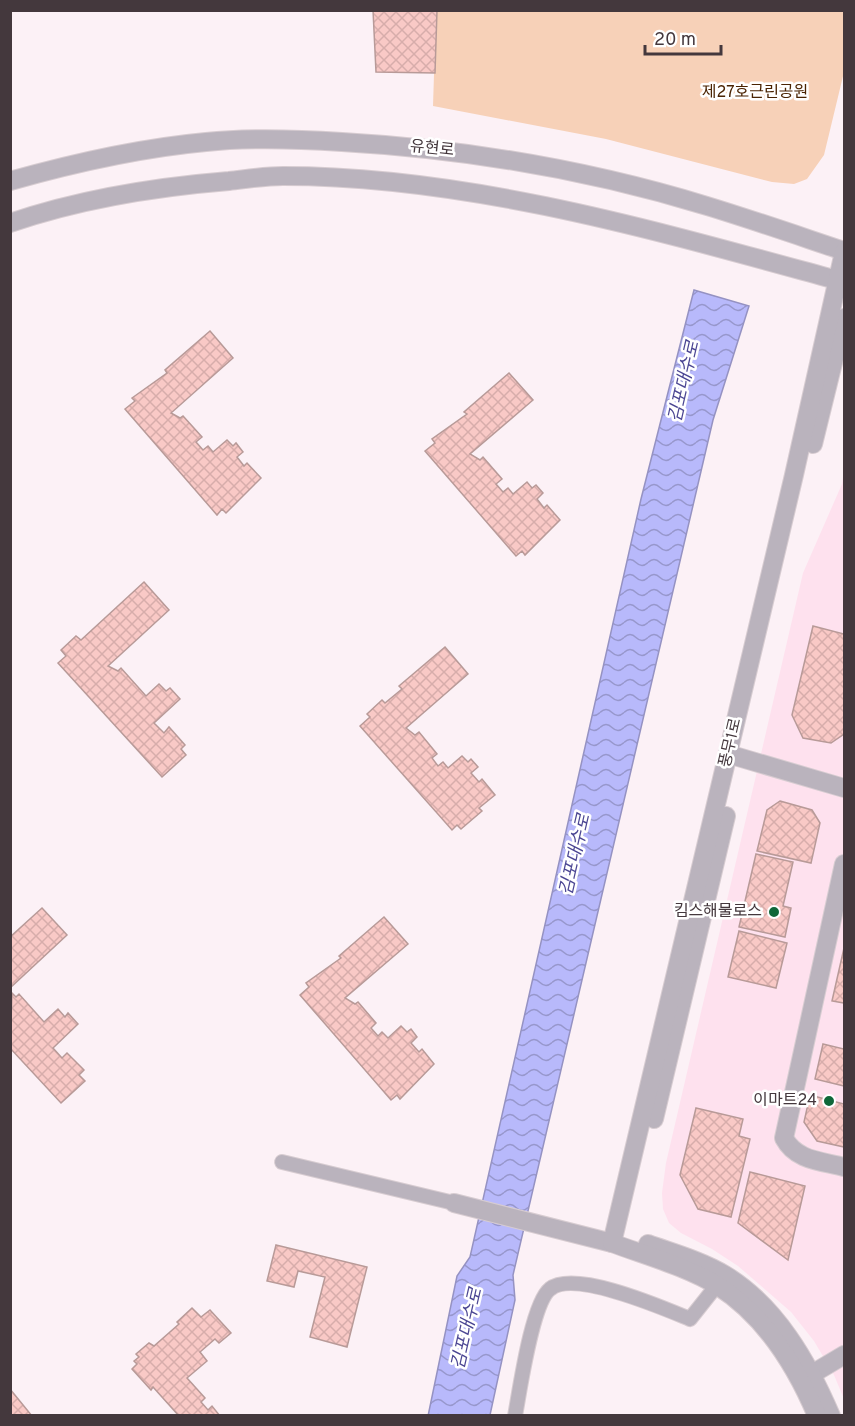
<svg xmlns="http://www.w3.org/2000/svg" width="855" height="1426" viewBox="0 0 855 1426" font-family="Overpass,'Noto Sans KR',sans-serif">
<style>
.built{fill:#fee1ee}
.park{fill:#f7d1b8}
.water{fill:url(#water-waves);stroke:#9592c2;stroke-width:1.5}
.building{fill:url(#building-cross-hatch);stroke:#b89a98;stroke-width:1.5}
.lines{fill:none;stroke-linecap:round;stroke-linejoin:round}
.service-casing{stroke:#d7ccd1;stroke-width:16}
.minor-casing{stroke:#d7ccd1;stroke-width:20}
.tertiary-casing{stroke:#d7ccd1;stroke-width:20}
.service{stroke:#bab3bd;stroke-width:14}
.minor{stroke:#bab3bd;stroke-width:18}
.tertiary{stroke:#bab3bd;stroke-width:18}
.poi-dot{fill:#0f6739;stroke:#fff;stroke-width:2}
.labels{text-anchor:middle;dominant-baseline:central;stroke-width:5;stroke-linejoin:round;paint-order:stroke}
.park-label{font-size:16px;fill:#4a2302;stroke:#fff}
.street-label{font-size:16px;fill:#44383d;stroke:#fff}
.poi-label{font-size:16px;fill:#44383d;stroke:#fff;text-anchor:end}
.water-label{font-size:18px;font-style:italic;fill:#4b4693;stroke:#fff}
</style>
<defs>
<pattern id="water-waves" width="16" height="10" patternUnits="userSpaceOnUse" patternTransform="scale(1.5)"><rect width="16" height="10" fill="#b8b9fb"/><path d="M0 5q4-4 8 0t8 0" fill="none" stroke="#9797cc"/></pattern>
<pattern id="building-cross-hatch" width="8" height="8" patternUnits="userSpaceOnUse" patternTransform="scale(1.5)"><rect width="8" height="8" fill="#f9c9c6"/><path d="M0 0l8 8M0 8l8-8" fill="none" stroke="#d7adab"/></pattern>
</defs>
<rect width="100%" height="100%" fill="#fcf1f6"/>
<path class="built" d="M 844,470 L 844,1399 L 834,1375 L 814,1341 L 791,1312 L 738,1266 L 712,1249 L 681,1233 L 669,1223 L 663,1209 L 662,1193 L 666,1163 L 803,573 L 842,484 Z"/>
<path class="park" d="M 436,11 L 844,11 L 844,72 L 824,155 L 807,179 L 794,184 L 772,182 L 606,139 L 433,106 Z"/>
<path class="water" d="M 694,290 L 749,306 L 713,420 L 513,1275 L 515,1300 L 490,1415 L 428,1416 L 457,1276 L 470,1257 L 641,499 Z"/>
<g class="building">
<path d="M 373,10 L 437,10 L 435,73 L 376,72 Z"/>
<path d="M 210,331 L 233,358 L 171,413 L 180,418 L 183,416 L 202,437 L 196,442 L 203,450 L 208,446 L 213,452 L 227,440 L 233,446 L 236,443 L 243,452 L 237,457 L 244,466 L 247,463 L 261,478 L 226,513 L 222,509 L 217,515 L 125,409 L 135,401 L 132,398 L 167,373 L 165,370 Z"/>
<path d="M 509,373 L 533,400 L 470,454 L 480,460 L 483,457 L 502,479 L 496,484 L 503,492 L 508,488 L 513,494 L 527,482 L 532,488 L 536,485 L 543,493 L 537,499 L 544,508 L 547,505 L 560,520 L 525,555 L 522,551 L 516,556 L 425,451 L 435,443 L 432,439 L 467,414 L 464,412 Z"/>
<path d="M 144,582 L 169,610 L 108,666 L 118,671 L 121,668 L 146,696 L 159,684 L 166,691 L 170,688 L 180,699 L 154,723 L 164,733 L 169,727 L 185,745 L 181,749 L 186,755 L 162,777 L 58,663 L 66,656 L 61,650 L 76,636 L 81,640 Z"/>
<path d="M 813,626 L 844,634 L 844,734 L 831,743 L 803,738 L 792,715 Z"/>
<path d="M 445,647 L 468,674 L 406,728 L 415,735 L 419,732 L 437,754 L 432,758 L 438,766 L 443,762 L 448,768 L 462,756 L 468,762 L 471,759 L 478,767 L 471,773 L 479,782 L 482,779 L 495,795 L 479,808 L 482,811 L 461,829 L 457,825 L 452,830 L 360,726 L 370,717 L 367,714 L 382,700 L 385,703 L 402,689 L 399,686 Z"/>
<path d="M 780,801 L 812,810 L 820,823 L 811,863 L 757,851 L 767,810 Z"/>
<path d="M 756,854 L 793,862 L 783,906 L 791,908 L 785,937 L 739,927 Z"/>
<path d="M 42,908 L 67,935 L 10,988 L 10,937 Z"/>
<path d="M 384,917 L 408,944 L 345,998 L 355,1004 L 358,1002 L 376,1023 L 371,1028 L 378,1036 L 382,1032 L 388,1038 L 401,1026 L 407,1032 L 411,1029 L 417,1037 L 411,1043 L 419,1052 L 422,1049 L 434,1064 L 400,1099 L 397,1095 L 391,1100 L 300,995 L 309,987 L 306,983 L 341,958 L 339,956 Z"/>
<path d="M 739,931 L 787,943 L 776,988 L 728,977 Z"/>
<path d="M 844,948 L 844,1003 L 832,1001 Z"/>
<path d="M 12,993 L 16,997 L 19,994 L 44,1022 L 58,1009 L 65,1017 L 68,1013 L 78,1024 L 53,1048 L 62,1058 L 67,1053 L 84,1070 L 79,1075 L 85,1081 L 61,1103 L 10,1048 Z"/>
<path d="M 823,1044 L 844,1049 L 844,1086 L 815,1079 Z"/>
<path d="M 810,1095 L 844,1104 L 844,1147 L 817,1141 L 804,1122 Z"/>
<path d="M 696,1108 L 743,1119 L 739,1136 L 750,1139 L 731,1217 L 698,1209 L 680,1175 Z"/>
<path d="M 750,1172 L 805,1186 L 788,1260 L 738,1223 Z"/>
<path d="M 276,1245 L 367,1267 L 347,1347 L 310,1337 L 325,1277 L 298,1271 L 294,1287 L 267,1281 Z"/>
<path d="M 192,1308 L 201,1317 L 210,1310 L 231,1333 L 219,1343 L 215,1339 L 200,1352 L 207,1361 L 187,1378 L 205,1398 L 201,1402 L 208,1410 L 212,1406 L 220,1416 L 179,1416 L 153,1387 L 151,1390 L 132,1369 L 137,1364 L 134,1361 L 139,1357 L 136,1354 L 149,1343 L 154,1346 L 179,1324 L 177,1322 Z"/>
<path d="M 10,1389 L 32,1416 L 10,1416 Z"/>
</g>
<g class="lines">
<g class="service-casing">
<g id="service">
<path d="M 282,1162 L 454,1203"/>
<path d="M 515,1416 C 520,1389 532,1303 550,1289 C 574,1269 663,1308 690,1319 L 717,1285"/>
</g>
</g>
<g class="minor-casing">
<g id="minor">
<path d="M 728,754 L 844,788"/>
<path d="M 844,864 L 784,1138 C 796,1161 822,1161 844,1167"/>
<path d="M 454,1203 L 612,1243"/>
<path d="M 802,1380 L 844,1355"/>
</g>
</g>
<g class="tertiary-casing">
<g id="tertiary">
<path d="M 10,181 C 74,163 140,148 206,142 C 251,137 297,139 342,142 C 465,149 589,170 707,206 C 753,220 799,236 844,251"/>
<path d="M 10,223 C 80,199 155,187 229,181 C 247,179 265,176 283,176 C 472,176 664,233 844,282"/>
<path d="M 813,444 L 844,318"/>
<path d="M 654,1119 L 726,816"/>
<path d="M 648,1244 C 673,1253 702,1261 725,1275 C 776,1306 808,1362 831,1416"/>
<path d="M 817,1416 C 796,1366 765,1316 718,1286 C 687,1267 647,1256 612,1243 L 794,475 L 844,252"/>
</g>
</g>
<use href="#service" class="service"/>
<use href="#minor" class="minor"/>
<use href="#tertiary" class="tertiary"/>
</g>
<g class="poi-dot">
<circle cx="774" cy="912" r="6"/>
<circle cx="829" cy="1101" r="6"/>
</g>
<g class="labels">
<g class="park-label">
<text x="755" y="93">제27호근린공원</text>
</g>
<g class="street-label">
<text transform="translate(432 149) rotate(6)">유현로</text>
<text transform="translate(731 743) rotate(-77)">풍무1로</text>
</g>
<g class="poi-label">
<text x="762" y="912">킴스해물로스</text>
<text x="817" y="1101">이마트24</text>
</g>
<g class="water-label">
<text transform="translate(685 382) rotate(-77)">김포대수로</text>
<text transform="translate(576 855) rotate(-77)">김포대수로</text>
<text transform="translate(468 1329) rotate(-77)">김포대수로</text>
</g>
</g>
<rect width="855" height="1426" fill="none" stroke="#44383d" stroke-width="24"/>
<path d="M645 45v9h76v-9" fill="none" stroke="#44383d" stroke-width="3"/>
<text x="654" y="45" font-size="18" fill="#44383d" stroke="#ffffff" stroke-width="4.5" paint-order="stroke">20 m</text>
</svg>
